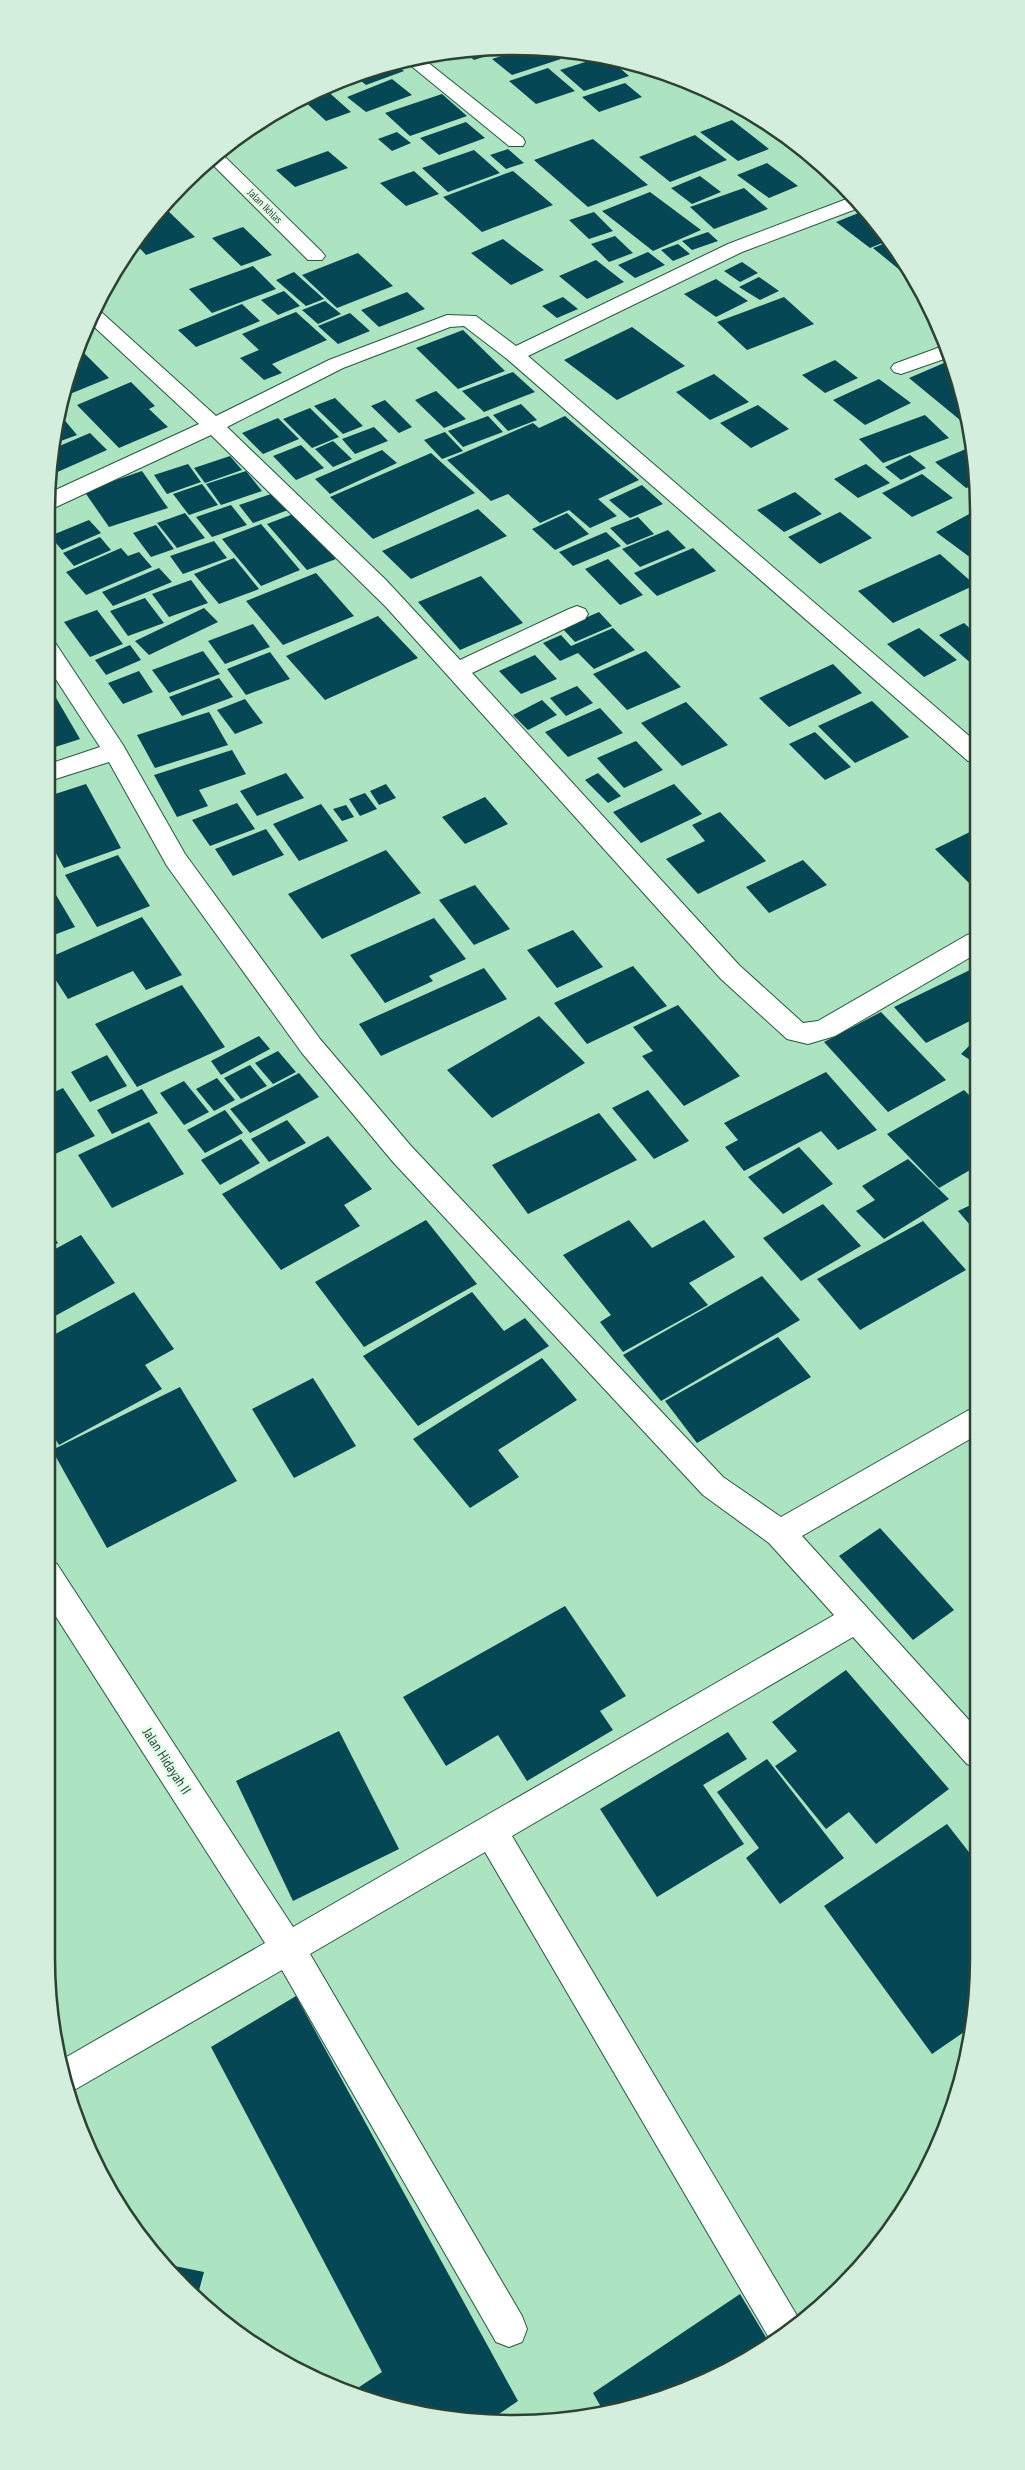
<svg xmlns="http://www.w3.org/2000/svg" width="1025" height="2470" viewBox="0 0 1025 2470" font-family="'PT Sans Narrow',sans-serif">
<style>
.building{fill:#064755}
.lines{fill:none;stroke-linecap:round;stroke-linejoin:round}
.minor-casing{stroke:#25593d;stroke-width:2}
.minor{fill:#fff;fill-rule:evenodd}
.labels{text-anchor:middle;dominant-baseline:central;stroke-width:5;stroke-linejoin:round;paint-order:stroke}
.far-street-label{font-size:11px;fill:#2c4234;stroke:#e2fdeb}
.street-label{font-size:14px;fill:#2c4234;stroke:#e2fdeb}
.rim{fill:none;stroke:#2c4234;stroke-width:2.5}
</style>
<rect width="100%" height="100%" fill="#ace3c1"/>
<g class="building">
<path d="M 482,47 L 510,48 L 474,60 L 462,50 Z"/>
<path d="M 523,49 L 550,49 L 561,59 L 512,75 L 492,59 Z"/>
<path d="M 601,57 L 608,58 L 629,76 L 584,91 L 560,70 Z"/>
<path d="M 392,62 L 404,71 L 366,85 L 355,76 Z"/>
<path d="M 548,68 L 575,91 L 536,104 L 509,81 Z"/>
<path d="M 392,79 L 412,95 L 366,112 L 347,97 Z"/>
<path d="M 625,83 L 642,97 L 599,112 L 582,97 Z"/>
<path d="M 324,88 L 351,112 L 326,121 L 301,98 Z"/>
<path d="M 442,94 L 467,116 L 410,136 L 385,113 Z"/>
<path d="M 732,120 L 769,149 L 738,161 L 700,132 Z"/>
<path d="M 466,122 L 485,138 L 439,155 L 420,138 Z"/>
<path d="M 397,132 L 411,143 L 392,151 L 378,139 Z"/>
<path d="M 695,135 L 727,160 L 670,182 L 639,157 Z"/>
<path d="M 593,139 L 648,185 L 588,207 L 534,160 Z"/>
<path d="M 795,145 L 838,184 L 837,185 L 791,146 Z"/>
<path d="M 508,149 L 524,163 L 506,169 L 490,155 Z"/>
<path d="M 474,150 L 500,173 L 448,192 L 422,168 Z"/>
<path d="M 328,151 L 348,168 L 295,187 L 276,170 Z"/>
<path d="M 767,163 L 798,186 L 769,198 L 737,175 Z"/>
<path d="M 414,171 L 439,194 L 406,206 L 380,183 Z"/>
<path d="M 513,171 L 553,205 L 482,232 L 443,197 Z"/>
<path d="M 700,176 L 721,192 L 692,204 L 671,188 Z"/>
<path d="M 744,188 L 768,209 L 714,229 L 690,207 Z"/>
<path d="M 650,192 L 701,230 L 653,251 L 602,211 Z"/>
<path d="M 162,205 L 195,237 L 146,255 L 135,243 Z"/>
<path d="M 866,210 L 887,241 L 870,248 L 836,222 Z"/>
<path d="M 594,212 L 613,231 L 589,239 L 569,220 Z"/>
<path d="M 243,227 L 272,255 L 241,266 L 212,238 Z"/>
<path d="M 708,232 L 718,241 L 692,250 L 682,241 Z"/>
<path d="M 615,236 L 633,253 L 609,262 L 591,244 Z"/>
<path d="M 503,239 L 521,253 L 544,270 L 511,285 L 471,253 Z"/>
<path d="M 888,242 L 906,269 L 901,271 L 873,248 Z"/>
<path d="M 678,244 L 690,254 L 673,261 L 661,250 Z"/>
<path d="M 648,252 L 665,265 L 635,278 L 618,265 Z"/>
<path d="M 358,253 L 393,286 L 337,308 L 302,275 Z"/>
<path d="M 596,260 L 624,282 L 587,299 L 559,276 Z"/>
<path d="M 742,262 L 758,273 L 740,282 L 724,271 Z"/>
<path d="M 253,266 L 276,289 L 212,313 L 189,289 Z"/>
<path d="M 294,272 L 324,299 L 306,306 L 276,280 Z"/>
<path d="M 759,277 L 779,291 L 760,300 L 739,287 Z"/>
<path d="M 716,279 L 748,301 L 716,317 L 684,294 Z"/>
<path d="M 284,291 L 300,306 L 278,315 L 261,300 Z"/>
<path d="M 407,292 L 425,309 L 379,327 L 361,310 Z"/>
<path d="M 563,297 L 578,309 L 557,318 L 542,306 Z"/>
<path d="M 784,297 L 814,324 L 747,350 L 717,322 Z"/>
<path d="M 325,301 L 341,314 L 318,324 L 302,310 Z"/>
<path d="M 242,304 L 260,321 L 196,347 L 178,330 Z"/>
<path d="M 296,312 L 327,340 L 272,364 L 282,373 L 264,380 L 240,358 L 259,350 L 242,334 Z"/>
<path d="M 350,313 L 370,331 L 338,344 L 318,326 Z"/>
<path d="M 632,327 L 685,366 L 617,400 L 564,360 Z"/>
<path d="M 463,330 L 505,371 L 458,389 L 416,348 Z"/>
<path d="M 83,352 L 109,378 L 65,396 L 71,363 L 74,356 Z"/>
<path d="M 835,360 L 858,378 L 825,393 L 802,375 Z"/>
<path d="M 944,363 L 949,367 L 964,418 L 960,420 L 909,378 Z"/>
<path d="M 513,372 L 535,392 L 484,412 L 462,391 Z"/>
<path d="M 714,374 L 749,402 L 710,420 L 676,392 Z"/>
<path d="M 879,379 L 911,403 L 865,425 L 833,400 Z"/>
<path d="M 131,382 L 155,406 L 149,409 L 168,427 L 119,448 L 77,405 Z"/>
<path d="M 436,391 L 466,419 L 444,428 L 415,400 Z"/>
<path d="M 335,398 L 363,426 L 343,434 L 314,406 Z"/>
<path d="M 385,400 L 412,427 L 399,433 L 371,406 Z"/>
<path d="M 521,404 L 537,420 L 508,431 L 493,415 Z"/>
<path d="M 758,405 L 789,429 L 751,448 L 720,423 Z"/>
<path d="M 310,408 L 339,437 L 312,448 L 283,419 Z"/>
<path d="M 925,415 L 949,438 L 883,463 L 859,439 Z"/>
<path d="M 488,416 L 503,432 L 463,447 L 448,431 Z"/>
<path d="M 565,416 L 639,480 L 598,499 L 617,516 L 590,528 L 569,510 L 540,523 L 508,494 L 491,501 L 447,460 L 533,423 L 539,428 Z"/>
<path d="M 62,417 L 77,435 L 58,442 L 59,434 Z"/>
<path d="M 278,418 L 299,439 L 263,454 L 242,433 Z"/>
<path d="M 374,427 L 388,441 L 355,454 L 342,439 Z"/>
<path d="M 445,432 L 463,451 L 442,459 L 424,440 Z"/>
<path d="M 90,433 L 107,450 L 53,474 L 57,447 Z"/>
<path d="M 333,441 L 352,459 L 333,467 L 315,449 Z"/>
<path d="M 301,445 L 324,468 L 296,480 L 273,456 Z"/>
<path d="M 973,446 L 975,485 L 966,488 L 935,462 Z"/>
<path d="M 382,450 L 397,463 L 330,494 L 315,479 Z"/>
<path d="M 431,453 L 475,493 L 373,539 L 330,497 Z"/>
<path d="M 910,455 L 926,468 L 901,480 L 885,467 Z"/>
<path d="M 230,456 L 242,470 L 205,483 L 194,468 Z"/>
<path d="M 188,464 L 201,482 L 167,494 L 154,475 Z"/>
<path d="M 866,464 L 890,483 L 858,498 L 834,479 Z"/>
<path d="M 142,471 L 168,508 L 109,527 L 84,491 Z"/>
<path d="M 246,471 L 262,491 L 221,505 L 206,484 Z"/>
<path d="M 922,474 L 953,498 L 912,517 L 882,493 Z"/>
<path d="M 202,484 L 218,505 L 189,515 L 173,494 Z"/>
<path d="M 642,485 L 663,504 L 630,518 L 609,500 Z"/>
<path d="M 795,492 L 822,514 L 784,532 L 757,510 Z"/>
<path d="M 274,493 L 288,510 L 253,523 L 239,505 Z"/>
<path d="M 231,505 L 247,525 L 212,537 L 196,517 Z"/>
<path d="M 478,509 L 507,536 L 411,579 L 382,551 Z"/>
<path d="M 840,512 L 872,538 L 820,564 L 788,537 Z"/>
<path d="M 185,513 L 205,538 L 177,548 L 157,523 Z"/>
<path d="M 296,513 L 336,559 L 307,570 L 267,524 Z"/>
<path d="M 567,513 L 589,534 L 555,550 L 532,529 Z"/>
<path d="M 971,513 L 975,516 L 975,561 L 936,532 Z"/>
<path d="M 638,517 L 654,534 L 627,545 L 610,528 Z"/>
<path d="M 89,520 L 101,533 L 62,550 L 50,536 Z"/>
<path d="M 261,524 L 300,570 L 261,586 L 222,539 Z"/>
<path d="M 156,525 L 174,549 L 151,557 L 133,533 Z"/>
<path d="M 668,530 L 686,548 L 640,567 L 622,549 Z"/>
<path d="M 606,532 L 621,546 L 573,566 L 559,552 Z"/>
<path d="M 100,537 L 111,550 L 74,566 L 63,553 Z"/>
<path d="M 214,541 L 227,558 L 183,574 L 170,556 Z"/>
<path d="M 121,548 L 128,556 L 139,552 L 152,567 L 86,595 L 66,572 Z"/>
<path d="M 693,548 L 716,571 L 657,596 L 634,573 Z"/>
<path d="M 940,554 L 975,585 L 893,623 L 858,591 Z"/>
<path d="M 234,558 L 259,589 L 219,604 L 194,574 Z"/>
<path d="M 608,559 L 643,595 L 620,605 L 585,569 Z"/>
<path d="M 159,568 L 172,582 L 113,606 L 102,592 Z"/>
<path d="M 316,573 L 354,616 L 283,645 L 246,601 Z"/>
<path d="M 481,576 L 523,623 L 460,650 L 418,602 Z"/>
<path d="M 191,580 L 208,603 L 169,617 L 152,594 Z"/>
<path d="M 145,598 L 164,623 L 128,636 L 110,611 Z"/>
<path d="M 204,608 L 218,622 L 149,655 L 135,641 Z"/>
<path d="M 97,610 L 123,644 L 90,657 L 64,622 Z"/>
<path d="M 599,612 L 612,626 L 575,642 L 562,628 Z"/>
<path d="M 378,616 L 418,658 L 325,700 L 286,656 Z"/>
<path d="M 964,623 L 975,633 L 974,666 L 939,635 Z"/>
<path d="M 253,624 L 270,647 L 225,664 L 208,641 Z"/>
<path d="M 613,628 L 635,650 L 594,669 L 578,653 L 560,661 L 543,643 L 561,635 L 571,646 Z"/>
<path d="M 919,628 L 957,660 L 924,677 L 887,644 Z"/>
<path d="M 130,645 L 141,660 L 106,675 L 95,660 Z"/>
<path d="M 203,651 L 220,674 L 169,693 L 152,670 Z"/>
<path d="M 646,651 L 681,687 L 627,710 L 593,674 Z"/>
<path d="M 270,652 L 290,679 L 246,695 L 227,669 Z"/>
<path d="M 535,655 L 557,679 L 521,694 L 499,671 Z"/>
<path d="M 833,664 L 862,693 L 789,727 L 759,698 Z"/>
<path d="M 139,671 L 153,692 L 123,704 L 108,683 Z"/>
<path d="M 219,678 L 233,697 L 182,716 L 169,697 Z"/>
<path d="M 577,686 L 593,703 L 566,716 L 550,698 Z"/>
<path d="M 52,691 L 80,739 L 46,750 L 46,693 Z"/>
<path d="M 245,699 L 263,723 L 235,734 L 217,710 Z"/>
<path d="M 542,700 L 557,715 L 528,730 L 513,715 Z"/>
<path d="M 872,701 L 909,737 L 855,763 L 818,726 Z"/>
<path d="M 686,702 L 728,745 L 682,766 L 641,723 Z"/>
<path d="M 600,708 L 623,733 L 568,757 L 545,732 Z"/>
<path d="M 209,712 L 228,745 L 155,768 L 137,735 Z"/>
<path d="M 815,732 L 851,767 L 825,780 L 789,744 Z"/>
<path d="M 636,741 L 663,770 L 624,788 L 597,758 Z"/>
<path d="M 232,750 L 246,774 L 199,790 L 208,806 L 177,817 L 154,775 Z"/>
<path d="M 286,773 L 304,798 L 257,816 L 240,791 Z"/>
<path d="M 598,773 L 621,796 L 608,803 L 585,780 Z"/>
<path d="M 86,784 L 121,848 L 64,868 L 46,835 L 46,797 Z"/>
<path d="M 386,784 L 396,798 L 379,805 L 370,791 Z"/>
<path d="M 674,784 L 702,814 L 641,843 L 613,812 Z"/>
<path d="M 365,793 L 377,809 L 360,816 L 349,799 Z"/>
<path d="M 485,797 L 508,824 L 465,844 L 442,817 Z"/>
<path d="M 237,803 L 255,829 L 210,846 L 192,820 Z"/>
<path d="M 321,804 L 348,841 L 299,861 L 273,824 Z"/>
<path d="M 346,805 L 354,817 L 342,821 L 333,809 Z"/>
<path d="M 720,812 L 766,861 L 698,894 L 666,859 L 705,841 L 692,825 Z"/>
<path d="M 266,829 L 284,855 L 233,876 L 215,849 Z"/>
<path d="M 976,829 L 976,890 L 935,849 Z"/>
<path d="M 46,850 L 55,867 L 46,870 Z"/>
<path d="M 386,850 L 421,893 L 322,939 L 288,894 Z"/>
<path d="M 118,855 L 150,906 L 97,927 L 65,875 Z"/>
<path d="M 803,860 L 827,885 L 769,913 L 746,887 Z"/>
<path d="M 46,878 L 75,927 L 46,938 Z"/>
<path d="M 475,885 L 510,929 L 474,945 L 439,900 Z"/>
<path d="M 142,917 L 182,975 L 146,990 L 133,971 L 68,999 L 46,965 L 46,959 Z"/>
<path d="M 434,918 L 466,959 L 429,976 L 433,981 L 385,1003 L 350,955 Z"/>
<path d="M 573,930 L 603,967 L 557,988 L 527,950 Z"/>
<path d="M 633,966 L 667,1006 L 587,1044 L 554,1003 Z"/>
<path d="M 976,967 L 976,1018 L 926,1043 L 894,1007 Z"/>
<path d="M 484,968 L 507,999 L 381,1056 L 359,1024 Z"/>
<path d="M 182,985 L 225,1047 L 137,1087 L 95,1024 Z"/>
<path d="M 678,1005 L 740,1076 L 684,1106 L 642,1056 L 653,1051 L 633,1027 Z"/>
<path d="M 881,1012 L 946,1080 L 888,1112 L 824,1042 Z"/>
<path d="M 539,1016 L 585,1063 L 492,1118 L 447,1070 Z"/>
<path d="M 259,1036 L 270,1049 L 221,1075 L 211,1061 Z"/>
<path d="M 976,1039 L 976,1064 L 961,1054 Z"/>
<path d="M 278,1051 L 296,1072 L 273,1084 L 255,1063 Z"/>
<path d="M 107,1055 L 127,1086 L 90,1102 L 71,1072 Z"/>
<path d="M 250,1065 L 267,1086 L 241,1099 L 224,1078 Z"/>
<path d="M 826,1072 L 877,1130 L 838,1150 L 821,1131 L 744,1171 L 725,1147 L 738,1140 L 724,1123 Z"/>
<path d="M 299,1073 L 319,1097 L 250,1133 L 230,1109 Z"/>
<path d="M 217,1078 L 235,1100 L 214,1111 L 196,1089 Z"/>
<path d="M 184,1081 L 209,1112 L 184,1125 L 160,1093 Z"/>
<path d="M 63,1088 L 95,1136 L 46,1158 L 46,1096 Z"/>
<path d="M 142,1089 L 158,1113 L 112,1134 L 97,1110 Z"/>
<path d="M 648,1090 L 689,1141 L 654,1159 L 612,1108 Z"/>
<path d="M 964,1090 L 976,1102 L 977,1166 L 939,1188 L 887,1134 Z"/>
<path d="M 225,1110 L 243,1133 L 205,1153 L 187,1130 Z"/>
<path d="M 599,1113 L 637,1160 L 528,1214 L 492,1165 Z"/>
<path d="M 287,1120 L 306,1143 L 269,1162 L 251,1139 Z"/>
<path d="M 149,1122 L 184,1174 L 112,1208 L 78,1155 Z"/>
<path d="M 328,1136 L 372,1189 L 344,1205 L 360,1226 L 281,1270 L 222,1194 Z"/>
<path d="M 241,1139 L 260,1163 L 220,1185 L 201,1160 Z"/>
<path d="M 799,1147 L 833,1184 L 783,1214 L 748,1177 Z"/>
<path d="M 908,1159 L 949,1199 L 884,1239 L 856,1211 L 875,1200 L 862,1186 Z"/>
<path d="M 977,1202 L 977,1233 L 958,1211 Z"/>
<path d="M 823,1204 L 861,1246 L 801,1281 L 763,1238 Z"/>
<path d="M 426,1220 L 477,1284 L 364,1347 L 315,1282 Z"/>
<path d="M 629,1220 L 652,1248 L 704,1220 L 735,1257 L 689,1283 L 708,1305 L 623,1352 L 600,1322 L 611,1315 L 563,1255 Z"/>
<path d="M 923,1221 L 966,1270 L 860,1330 L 817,1279 Z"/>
<path d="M 46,1227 L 58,1243 L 46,1249 Z"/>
<path d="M 81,1235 L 115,1283 L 46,1321 L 46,1254 Z"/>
<path d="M 762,1276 L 800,1320 L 661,1401 L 623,1355 Z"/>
<path d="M 134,1292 L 174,1349 L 145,1365 L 162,1389 L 59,1445 L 46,1424 L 46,1339 Z"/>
<path d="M 472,1292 L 504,1331 L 525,1318 L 549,1346 L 418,1426 L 363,1356 Z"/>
<path d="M 778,1337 L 811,1377 L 697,1443 L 665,1401 Z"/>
<path d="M 542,1358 L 577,1400 L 498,1450 L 519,1477 L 470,1508 L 413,1439 Z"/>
<path d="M 313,1378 L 356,1446 L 294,1478 L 252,1409 Z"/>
<path d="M 180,1387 L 237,1481 L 107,1548 L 52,1450 Z"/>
<path d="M 880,1528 L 954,1610 L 913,1640 L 839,1556 Z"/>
<path d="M 565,1606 L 626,1696 L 600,1711 L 613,1730 L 527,1781 L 498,1735 L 446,1766 L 403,1697 Z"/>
<path d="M 846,1670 L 949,1789 L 876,1844 L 849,1812 L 826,1829 L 775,1766 L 797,1751 L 772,1722 Z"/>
<path d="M 339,1731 L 399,1849 L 293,1901 L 236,1781 Z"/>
<path d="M 728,1732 L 747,1759 L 703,1785 L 744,1844 L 657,1897 L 600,1809 Z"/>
<path d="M 767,1759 L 844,1858 L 780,1904 L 746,1858 L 759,1848 L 717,1792 Z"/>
<path d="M 947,1824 L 979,1865 L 979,1958 L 967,2030 L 932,2054 L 824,1906 Z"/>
<path d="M 296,1996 L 518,2401 L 493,2418 L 451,2420 L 363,2399 L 350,2393 L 382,2372 L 211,2047 Z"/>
<path d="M 160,2263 L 204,2272 L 198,2294 L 162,2265 Z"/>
<path d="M 740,2294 L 770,2344 L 746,2361 L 605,2414 L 593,2393 Z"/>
</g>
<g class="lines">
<g class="minor-casing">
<g id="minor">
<path d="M 421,57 L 523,138 L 525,142 L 523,146 L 509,146 L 404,60 Z"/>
<path d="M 219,151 L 322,252 L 325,256 L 322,260 L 308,260 L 209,161 Z"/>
<path d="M 852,197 L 864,206 L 742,252 L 528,356 L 975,741 L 976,763 L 968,761 L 507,359 L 464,326 L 450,327 L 343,368 L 227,427 L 386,580 L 460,660 L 569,609 L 577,606 L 585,609 L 588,614 L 585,619 L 472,673 L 739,965 L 803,1023 L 818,1021 L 967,935 L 976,933 L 976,954 L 835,1036 L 808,1044 L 787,1039 L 721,979 L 386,607 L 211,435 L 56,507 L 47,509 L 49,493 L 199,424 L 89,322 L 95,310 L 100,311 L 216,416 L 329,360 L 447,315 L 476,316 L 516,346 L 728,244 Z"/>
<path d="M 943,346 L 947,358 L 901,374 L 894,372 L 891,368 L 894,364 Z"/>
<path d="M 46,638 L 54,641 L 123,745 L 185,854 L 320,1039 L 411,1146 L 723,1477 L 781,1517 L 967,1411 L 977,1407 L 977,1435 L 802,1536 L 978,1730 L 978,1768 L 967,1764 L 853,1637 L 512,1836 L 799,2319 L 800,2322 L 772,2343 L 485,1852 L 310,1954 L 522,2316 L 527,2329 L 522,2342 L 509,2347 L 496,2342 L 282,1970 L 69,2093 L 63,2059 L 265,1943 L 46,1601 L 46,1560 L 57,1564 L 293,1927 L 834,1615 L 769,1543 L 703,1495 L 393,1162 L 302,1053 L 167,866 L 109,762 L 46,782 L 46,765 L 100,747 L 46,664 Z"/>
</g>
</g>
<use href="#minor" class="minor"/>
</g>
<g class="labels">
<g class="far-street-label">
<text transform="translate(265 206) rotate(45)">Jalan Ikhlas</text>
</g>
<g class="street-label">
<text transform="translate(167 1761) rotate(57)">Jalan Hidayah II</text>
</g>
</g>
<path d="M0 0H1025V2470H0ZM512 55H513A457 457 0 0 1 970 512V1958A457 457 0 0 1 513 2415H512A457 457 0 0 1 55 1958V512A457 457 0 0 1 512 55Z" fill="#d3eedc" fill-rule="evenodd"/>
<path class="rim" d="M512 55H513A457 457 0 0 1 970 512V1958A457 457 0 0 1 513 2415H512A457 457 0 0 1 55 1958V512A457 457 0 0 1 512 55Z"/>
</svg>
